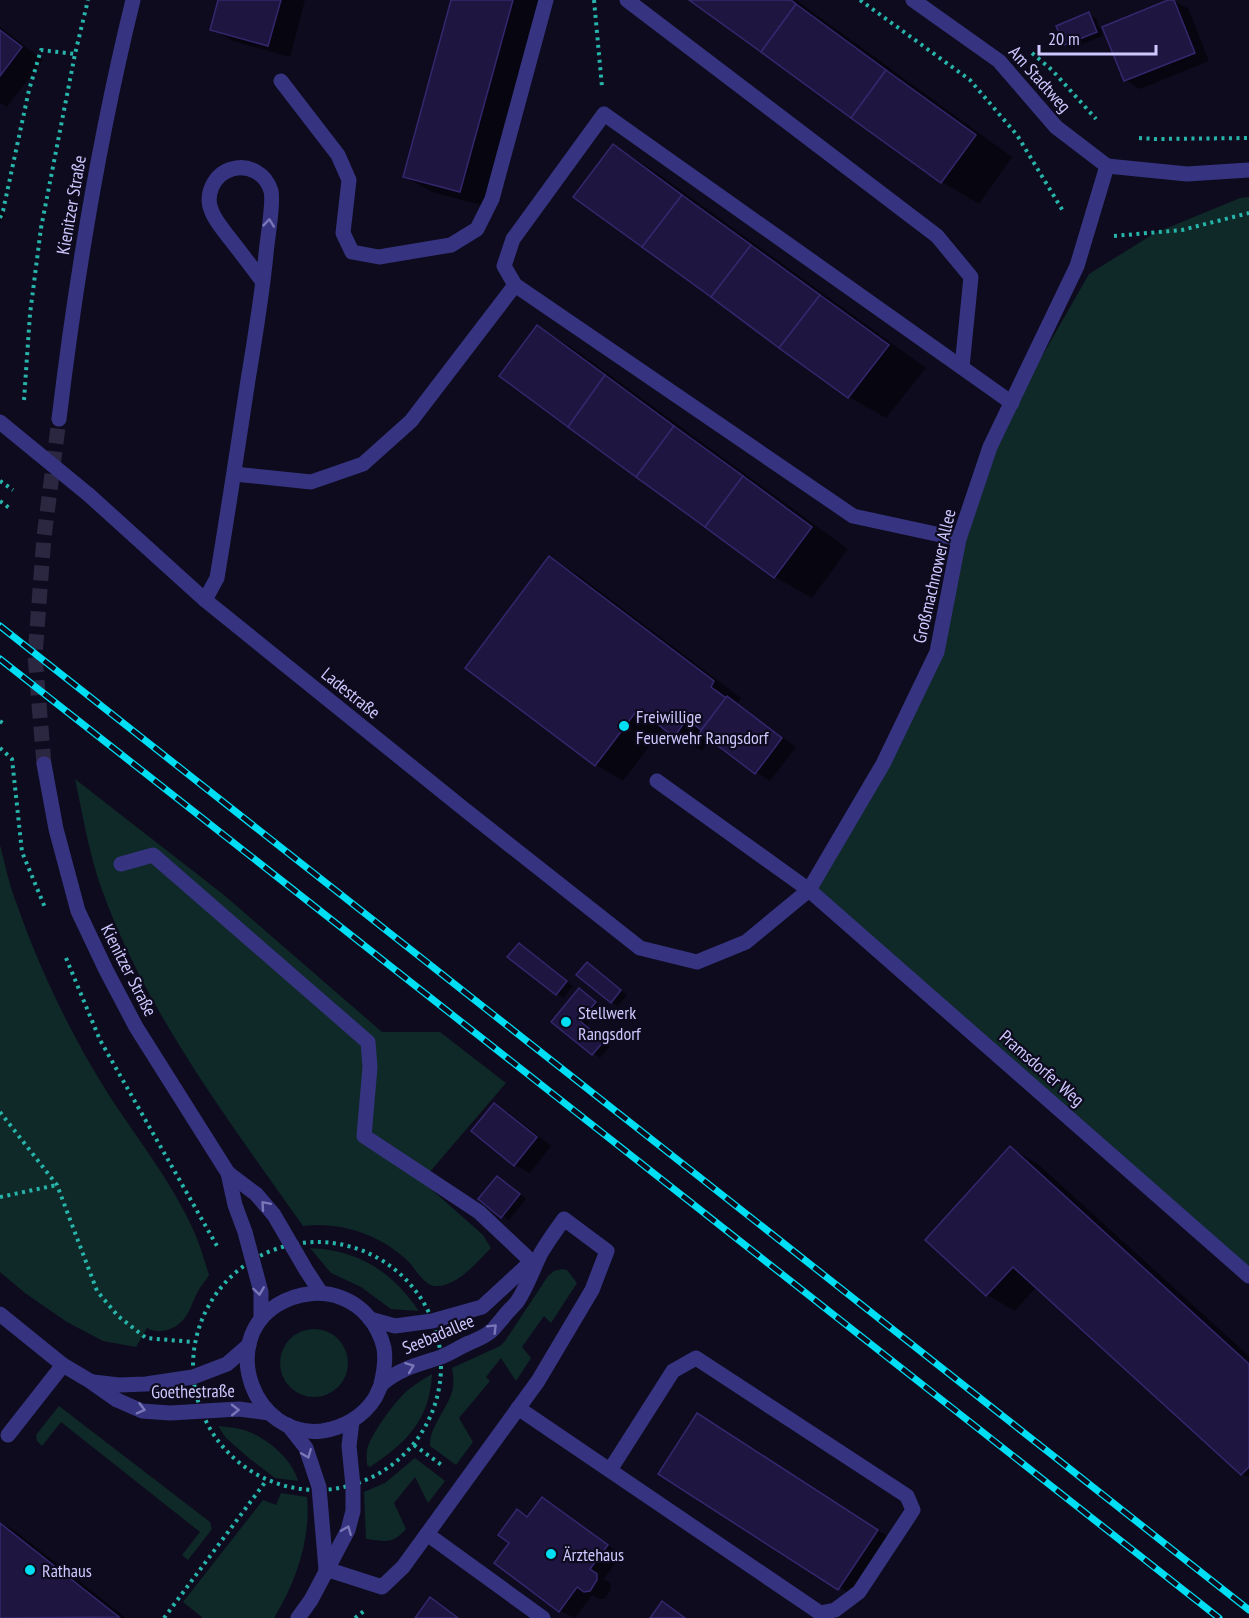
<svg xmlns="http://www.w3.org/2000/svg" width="1249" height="1618" viewBox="0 0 1249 1618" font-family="'PT Sans Narrow',sans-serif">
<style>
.green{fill:#0e2927}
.shadow{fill:#0007}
.building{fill:#1e1640;stroke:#34276d;stroke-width:1.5}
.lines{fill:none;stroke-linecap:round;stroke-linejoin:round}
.minor-tunnel{stroke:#2b2740;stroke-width:15;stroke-dasharray:15 8;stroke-linecap:butt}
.path{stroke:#27b4aa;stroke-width:4;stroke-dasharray:3 4.5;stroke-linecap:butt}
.minor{stroke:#363480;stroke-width:15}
.rail-casing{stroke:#00def3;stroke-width:7}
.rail{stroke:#0e0b1e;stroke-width:4.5;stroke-dasharray:14;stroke-linecap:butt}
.minor-bridge{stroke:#363480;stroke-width:15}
.oneway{stroke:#7a77b9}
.poi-dot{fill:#00def3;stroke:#0e0b1e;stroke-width:2}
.labels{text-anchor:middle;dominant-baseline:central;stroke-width:4.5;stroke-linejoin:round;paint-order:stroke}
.street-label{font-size:18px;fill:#cec8ff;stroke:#0e0b1e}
.poi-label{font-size:18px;fill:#cec8ff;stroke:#0e0b1e;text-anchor:start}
</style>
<rect width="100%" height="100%" fill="#0e0b1e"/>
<g class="green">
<path d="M 1249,197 L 1249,1276 L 809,890 L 937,652 L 990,447 L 1089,274 L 1155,233 L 1240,198 Z"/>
<path d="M 75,779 L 224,895 L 382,1032 L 440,1032 L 506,1083 L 422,1181 L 483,1235 L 491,1248 C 478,1261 456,1288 435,1286 C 424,1285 416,1270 409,1262 C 381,1235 341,1221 303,1226 C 229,1121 146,1012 102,890 C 89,854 83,816 75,779 Z"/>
<path d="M 0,845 C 5,864 9,884 16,902 C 39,968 70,1033 107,1092 C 137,1139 174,1184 196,1236 C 201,1249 205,1262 209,1275 C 206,1280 201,1286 198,1291 C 194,1298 192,1306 188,1313 C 180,1328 162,1336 147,1328 L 136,1347 L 103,1341 L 67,1322 L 25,1293 L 0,1272 Z"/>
<path d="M 310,1248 C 359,1250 391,1271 419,1311 L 391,1309 L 361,1287 L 331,1273 Z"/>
<path d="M 562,1269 L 567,1270 L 577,1283 L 551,1323 L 544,1316 L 522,1347 L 531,1358 L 516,1381 L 501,1358 L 486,1377 L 490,1381 L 459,1418 L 473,1442 L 456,1465 L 430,1446 C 429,1426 449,1408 453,1388 C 454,1382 453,1374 452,1368 L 500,1346 L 505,1341 L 548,1276 L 554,1271 Z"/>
<circle cx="314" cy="1363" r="34"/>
<path d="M 432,1374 C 430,1420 406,1443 370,1467 L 367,1465 C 367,1460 366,1454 367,1450 C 370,1435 396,1400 408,1390 C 415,1384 424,1379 432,1374 Z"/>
<path d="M 59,1406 L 210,1522 L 212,1529 L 188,1560 L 182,1555 L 200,1532 L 61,1422 L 42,1446 L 37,1441 L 36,1435 Z"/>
<path d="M 218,1426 C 228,1427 238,1428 247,1431 C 268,1439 292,1459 298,1481 L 275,1478 L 250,1459 L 226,1438 Z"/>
<path d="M 415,1458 L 445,1481 L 428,1503 L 415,1477 L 394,1503 L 406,1529 C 391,1545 387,1541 366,1539 L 364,1492 L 385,1483 Z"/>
<path d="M 281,1493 L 307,1497 C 311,1539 296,1582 274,1618 L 203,1618 L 183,1602 L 263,1500 L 276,1505 Z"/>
</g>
<g class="shadow">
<path d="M 220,0 L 305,0 L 290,57 L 233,41 L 212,29 Z"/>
<path d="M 452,0 L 544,0 L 488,207 L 432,192 L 404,176 Z"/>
<path d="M 691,0 L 796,0 L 1012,157 L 979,204 L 942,182 Z"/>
<path d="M 1172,0 L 1188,8 L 1209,61 L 1140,89 L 1125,80 Z"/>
<path d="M 1089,14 L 1096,18 L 1103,36 L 1072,48 L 1065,44 Z"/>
<path d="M 0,27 L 43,60 L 7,107 L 0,103 Z"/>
<path d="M 613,146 L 650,168 L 926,368 L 886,418 L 849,397 Z"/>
<path d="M 0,210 L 6,216 L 0,222 Z"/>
<path d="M 537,327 L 574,349 L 848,549 L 812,598 L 775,577 Z"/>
<path d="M 550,558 L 577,574 L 741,698 L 737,704 L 796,747 L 770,781 L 756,772 L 711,739 L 702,751 L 674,735 L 664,727 L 623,781 L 596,765 Z"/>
<path d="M 519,944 L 573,986 L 563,998 L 557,994 Z"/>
<path d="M 594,968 L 627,995 L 618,1006 L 612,1002 Z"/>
<path d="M 586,994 L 602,1007 L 586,1026 L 610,1046 L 600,1058 L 553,1022 Z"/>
<path d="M 494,1105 L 509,1113 L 551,1146 L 530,1173 L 515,1165 L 473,1131 Z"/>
<path d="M 1010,1148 L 1038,1164 L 1249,1356 L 1249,1477 L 1242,1474 L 1037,1286 L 1015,1311 L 987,1295 L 927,1240 Z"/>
<path d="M 504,1182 L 526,1199 L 509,1220 L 480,1199 Z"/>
<path d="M 698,1415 L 898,1543 L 861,1601 L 660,1473 Z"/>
<path d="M 543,1499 L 557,1507 L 621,1555 L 604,1579 L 611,1584 L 611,1589 L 605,1599 L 599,1599 L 592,1595 L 575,1618 L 560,1611 L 511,1543 L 517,1511 L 529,1518 Z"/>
<path d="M 0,1522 L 14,1530 L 126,1618 L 0,1618 Z"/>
</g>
<g class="building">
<path d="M 218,0 L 281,0 L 268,46 L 210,30 Z"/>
<path d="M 451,0 L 513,0 L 460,192 L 403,177 Z"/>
<path d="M 689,0 L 791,0 L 796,4 L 761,52 Z"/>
<path d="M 1168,0 L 1174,0 L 1195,53 L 1124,81 L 1102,27 Z"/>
<path d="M 796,4 L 886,70 L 851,118 L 761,52 Z"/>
<path d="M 1089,12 L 1097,32 L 1064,45 L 1056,26 Z"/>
<path d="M 0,30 L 22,47 L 0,76 Z"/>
<path d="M 886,70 L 976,135 L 941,183 L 851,118 Z"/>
<path d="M 613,144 L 682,195 L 642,247 L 573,197 Z"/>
<path d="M 682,195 L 751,245 L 711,297 L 642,247 Z"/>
<path d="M 751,245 L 820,295 L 779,348 L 711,297 Z"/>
<path d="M 820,295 L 889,345 L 848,398 L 779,348 Z"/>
<path d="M 537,325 L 605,375 L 568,427 L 499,376 Z"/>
<path d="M 605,375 L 674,426 L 636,477 L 568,427 Z"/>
<path d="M 674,426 L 743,476 L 705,527 L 636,477 Z"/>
<path d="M 743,476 L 812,527 L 774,578 L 705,527 Z"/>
<path d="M 549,556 L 714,681 L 711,687 L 726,698 L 701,730 L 687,719 L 674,737 L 638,709 L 595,766 L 465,668 Z"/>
<path d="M 727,696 L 782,738 L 755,774 L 700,732 Z"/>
<path d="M 519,943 L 567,981 L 556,995 L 507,957 Z"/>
<path d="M 587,962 L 621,990 L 611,1003 L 576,975 Z"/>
<path d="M 579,988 L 596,1002 L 580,1021 L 604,1041 L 592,1055 L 551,1022 Z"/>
<path d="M 494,1103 L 537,1137 L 514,1166 L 471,1131 Z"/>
<path d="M 1010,1146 L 1249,1364 L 1249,1467 L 1241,1475 L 1013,1267 L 986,1296 L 925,1240 Z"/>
<path d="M 497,1176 L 520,1194 L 501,1218 L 478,1199 Z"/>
<path d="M 697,1413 L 878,1530 L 838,1590 L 658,1474 Z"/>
<path d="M 542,1497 L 608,1545 L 590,1569 L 597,1574 L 597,1580 L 590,1591 L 584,1592 L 577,1587 L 559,1612 L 494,1563 L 509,1543 L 498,1535 L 517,1509 L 527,1517 Z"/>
<path d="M 0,1523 L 119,1617 L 0,1618 Z"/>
<path d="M 430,1597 L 458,1618 L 415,1618 Z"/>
<path d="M 662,1601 L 685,1618 L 650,1618 Z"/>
</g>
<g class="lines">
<path class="minor-tunnel" d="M 44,764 L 35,656 L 44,537 L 59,419"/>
<g class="path">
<path d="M 594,0 L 602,87"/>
<path d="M 860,0 L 970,80 L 1017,135 L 1063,211"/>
<path d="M 1032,53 L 1052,70 L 1096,119"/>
<path d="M 1139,138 L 1156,139 L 1249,138"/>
<path d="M 0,218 L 3,211 L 29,90 L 41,50 L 75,54"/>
<path d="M 1114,236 L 1182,230 L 1249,213"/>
<path d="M 24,400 L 30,314 L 41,228 L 75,54 L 88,0"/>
<path d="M 0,481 L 13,490"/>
<path d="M 0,501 L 12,510"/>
<path d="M 0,721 L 4,724"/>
<path d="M 0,748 L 12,759 L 22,852 L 46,910"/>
<path d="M 66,958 L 100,1040 L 217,1246"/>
<path d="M 0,1112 L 57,1185 L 97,1291 L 118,1316 L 146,1338 L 194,1342"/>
<path d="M 0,1197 L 57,1185"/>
<circle cx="317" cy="1366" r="124"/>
<path d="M 414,1445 L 443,1466"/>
<path d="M 164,1618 L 266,1481"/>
<path d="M 355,1618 L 364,1611"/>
</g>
<g class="minor">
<path d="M 627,0 L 937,236 L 971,277 L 962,367"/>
<path d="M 913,0 L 999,61 L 1056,127 L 1107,166"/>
<path d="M 281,81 L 338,155 L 349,180 L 343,233 L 352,252 L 379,257 L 451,245 L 477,229 L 492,199 L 546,0"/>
<path d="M 1107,166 L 1187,174 L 1249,170"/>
<path d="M 59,419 C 76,278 99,138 133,0"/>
<path d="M 234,474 L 311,482 L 363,464 L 411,421 L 515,285"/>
<path d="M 89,495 L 205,600 L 464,809 L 640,948 L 697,962 L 746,942 L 809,890 L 883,764 L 937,652 L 959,539 L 990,447 L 1077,266 L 1107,166"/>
<path d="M 959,539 L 853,516 L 515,285 L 504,266 L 513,239 L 604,114 L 1012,403"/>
<path d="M 205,600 L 217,578 C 228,512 238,446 248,380 C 255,338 262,296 266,254 C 267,241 274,202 271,191 C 266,174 249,164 232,169 C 214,174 204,195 212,212 C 215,220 222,228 227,235 C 239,250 251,266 263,282"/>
<path d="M 44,764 L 56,829 L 78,911 L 106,970 L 136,1027 L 228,1173 L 235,1205 L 245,1232 L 261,1292 L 261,1319"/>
<path d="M 657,781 L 809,890 L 1249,1276"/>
<path d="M 121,864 L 153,855 L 368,1042 L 370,1067 L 364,1136 L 479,1212 L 532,1262"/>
<path d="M 228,1173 L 256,1194 L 274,1215 L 306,1270 L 321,1293"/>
<path d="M 0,1314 L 63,1365 L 90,1381 L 117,1400 L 142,1411 L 170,1413 L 239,1409 L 269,1413"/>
<path d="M 370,1319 L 395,1326 L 432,1321 L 482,1307 L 533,1260"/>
<path d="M 93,1382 L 119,1385 L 146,1384 L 193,1377 L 227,1364 L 249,1345"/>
<path d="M 518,1408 L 820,1613 L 835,1610 L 859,1592 L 913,1510 L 907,1496 L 696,1358 L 673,1371 L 610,1470"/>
<path d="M 288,1425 L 306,1448 L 319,1487 L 326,1569"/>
<path d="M 8,1435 L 63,1365"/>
<path d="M 427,1534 L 543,1618"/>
<path d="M 326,1569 L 382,1587 L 403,1567 L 538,1381 L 592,1290 L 607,1251 L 564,1219 C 556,1230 548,1241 541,1253 C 533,1269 527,1287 517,1302 C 512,1308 506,1313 502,1319 C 498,1323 494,1329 490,1332 C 484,1337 476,1340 469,1343 C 460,1347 451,1353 441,1357 C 421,1364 400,1368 383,1383 C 379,1387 378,1393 375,1398 C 363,1417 343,1428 322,1431 C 254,1439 218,1342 277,1305 C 320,1279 372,1298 384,1348 C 386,1360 384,1372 381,1384"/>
<path d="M 298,1618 L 311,1600 L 348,1530 L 353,1511 L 353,1486 L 349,1446 L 352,1421"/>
</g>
<g class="rail-casing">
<g id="rail">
<path d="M 0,626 L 1249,1610"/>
<path d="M 0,659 L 1219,1618"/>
</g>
</g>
<use href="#rail" class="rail"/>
<path class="minor-bridge" d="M 0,422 L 89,495"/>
</g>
<defs><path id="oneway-chevron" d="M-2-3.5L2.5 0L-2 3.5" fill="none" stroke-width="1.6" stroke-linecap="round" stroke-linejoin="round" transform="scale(1.5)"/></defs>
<g class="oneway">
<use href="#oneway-chevron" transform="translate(269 223) rotate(-84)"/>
<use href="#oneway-chevron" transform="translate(265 1205) rotate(-131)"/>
<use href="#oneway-chevron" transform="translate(259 1291) rotate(82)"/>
<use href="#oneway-chevron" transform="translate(493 1328) rotate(-45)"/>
<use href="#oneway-chevron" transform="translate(410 1367) rotate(-21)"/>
<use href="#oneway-chevron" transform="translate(141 1409) rotate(15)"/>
<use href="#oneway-chevron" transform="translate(235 1410) rotate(-1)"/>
<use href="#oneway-chevron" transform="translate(307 1454) rotate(68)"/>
<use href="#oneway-chevron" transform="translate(347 1530) rotate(-68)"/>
</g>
<g class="poi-dot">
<circle cx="624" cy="726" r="6"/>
<circle cx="566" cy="1022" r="6"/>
<circle cx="551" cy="1554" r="6"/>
<circle cx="30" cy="1570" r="6"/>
</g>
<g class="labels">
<g class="street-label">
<text transform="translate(1040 79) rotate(48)">Am Stadtweg</text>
<text transform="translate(71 205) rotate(-80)">Kienitzer Straße</text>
<text transform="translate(934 576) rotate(-77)">Großmachnower Allee</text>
<text transform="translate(351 693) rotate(39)">Ladestraße</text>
<text transform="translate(129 970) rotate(63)">Kienitzer Straße</text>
<text transform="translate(1042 1068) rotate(41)">Pramsdorfer Weg</text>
<text transform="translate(438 1334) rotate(-23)">Seebadallee</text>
<text transform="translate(193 1391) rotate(-1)">Goethestraße</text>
</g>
<g class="poi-label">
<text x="636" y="716">Freiwillige<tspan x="636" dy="21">Feuerwehr Rangsdorf</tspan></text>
<text x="578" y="1012">Stellwerk<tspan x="578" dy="21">Rangsdorf</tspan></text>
<text x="563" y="1554">Ärztehaus</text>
<text x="42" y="1570">Rathaus</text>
</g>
</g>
<path d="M1039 45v9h117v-9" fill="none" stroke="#cec8ff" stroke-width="3"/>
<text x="1048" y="45" font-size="18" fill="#cec8ff" stroke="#0e0b1e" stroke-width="4.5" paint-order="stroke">20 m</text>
</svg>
